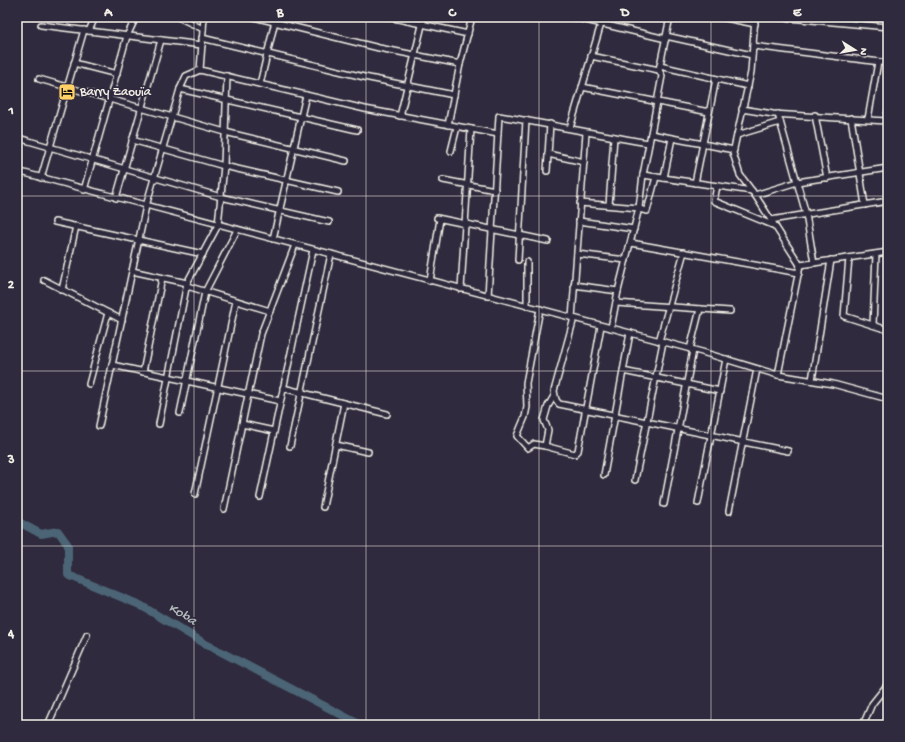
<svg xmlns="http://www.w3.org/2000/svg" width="905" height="742" viewBox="0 0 905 742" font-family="'Gochi Hand',sans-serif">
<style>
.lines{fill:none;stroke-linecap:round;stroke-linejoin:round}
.river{stroke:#4c6576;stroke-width:8}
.minor-casing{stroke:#f4f1e8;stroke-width:8}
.minor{stroke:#2f2a3d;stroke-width:5}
.grid{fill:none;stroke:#f4f1e8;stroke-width:1;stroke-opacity:0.55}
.labels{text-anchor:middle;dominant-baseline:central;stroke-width:3.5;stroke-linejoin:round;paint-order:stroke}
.poi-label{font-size:13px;fill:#f4f1e8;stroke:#2f2a3d;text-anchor:start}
.water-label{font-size:14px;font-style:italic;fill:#b1b9ba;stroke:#2f2a3d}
.neatline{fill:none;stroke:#f4f1e8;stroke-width:1.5}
.grid-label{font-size:13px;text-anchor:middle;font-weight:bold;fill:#f4f1e8}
</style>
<rect width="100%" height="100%" fill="#2f2a3d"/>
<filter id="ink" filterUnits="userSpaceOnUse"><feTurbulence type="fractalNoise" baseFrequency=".025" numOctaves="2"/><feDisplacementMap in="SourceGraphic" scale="8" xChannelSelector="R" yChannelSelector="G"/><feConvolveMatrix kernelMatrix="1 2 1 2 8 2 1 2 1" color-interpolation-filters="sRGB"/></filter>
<g filter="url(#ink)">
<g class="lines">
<path class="river" d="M 17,521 L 41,534 L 58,531 L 68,545 L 68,575 L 140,605 L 204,643 L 361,725"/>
<g class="minor-casing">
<g id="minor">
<path d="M 178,17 L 203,29"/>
<path d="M 254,17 L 379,48 L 460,64"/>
<path d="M 389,17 L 468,34"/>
<path d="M 573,17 L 666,39"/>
<path d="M 721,17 L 755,24"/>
<path d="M 755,17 L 751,72 L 733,153 L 740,175 L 755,195 L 800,265 L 778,375"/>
<path d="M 778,17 L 888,27"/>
<path d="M 41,25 L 202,45"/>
<path d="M 89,31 L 95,17"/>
<path d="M 666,36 L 752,55"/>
<path d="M 202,38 L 364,77 L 454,95"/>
<path d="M 753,46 L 888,63"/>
<path d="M 591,56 L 659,70"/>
<path d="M 74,63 L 117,74"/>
<path d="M 660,66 L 748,86"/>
<path d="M 200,70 L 204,17"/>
<path d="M 39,79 L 225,132 L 346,161"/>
<path d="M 260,84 L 276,17"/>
<path d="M 582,87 L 709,112"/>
<path d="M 180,89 L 357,130"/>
<path d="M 742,109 L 773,114 L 886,121 L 888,111"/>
<path d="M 778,114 L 806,214 L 814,263"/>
<path d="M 815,115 L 827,178"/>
<path d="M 400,116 L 424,17"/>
<path d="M 851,118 L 865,205"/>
<path d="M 868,119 L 878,62"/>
<path d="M 448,125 L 460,64 L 472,17"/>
<path d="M 570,128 L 601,24"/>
<path d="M 651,134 L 734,150"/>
<path d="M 737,135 L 780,122"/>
<path d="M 22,139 L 221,197 L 329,222"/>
<path d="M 132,140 L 224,166 L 338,192"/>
<path d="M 451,151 L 457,127"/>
<path d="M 548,154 L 584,162"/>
<path d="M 17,171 L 702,352 L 778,375 L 833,384 L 888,399"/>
<path d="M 547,171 L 550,124"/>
<path d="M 643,175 L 752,191"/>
<path d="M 41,178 L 84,30"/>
<path d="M 664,178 L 672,138"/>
<path d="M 443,180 L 495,190"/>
<path d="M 695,183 L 716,79"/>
<path d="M 717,186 L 714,201 L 775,226"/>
<path d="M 84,190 L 127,36 L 136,17"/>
<path d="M 755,195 L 797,182 L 888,168"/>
<path d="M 116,198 L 161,40"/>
<path d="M 580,203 L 639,208"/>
<path d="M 609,205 L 614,137"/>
<path d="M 639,209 L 647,211 L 656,177"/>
<path d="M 437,218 L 548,241"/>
<path d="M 771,220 L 888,201"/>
<path d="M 579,221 L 634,229"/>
<path d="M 55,222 L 203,254"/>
<path d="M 273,239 L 306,95"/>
<path d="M 631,243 L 799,273"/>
<path d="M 577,254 L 626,260"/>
<path d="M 849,258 L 844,316 L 888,330"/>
<path d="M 518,260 L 526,120"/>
<path d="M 800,265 L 888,252"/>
<path d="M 132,271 L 187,283"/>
<path d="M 44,280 L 122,320"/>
<path d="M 430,281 L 440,219"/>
<path d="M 574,285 L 618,291"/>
<path d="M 187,286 L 270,311"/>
<path d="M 461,289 L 471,129"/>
<path d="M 62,290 L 76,226"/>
<path d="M 488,296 L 499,116 C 549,124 599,135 649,143"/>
<path d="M 616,303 L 730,311"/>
<path d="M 527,306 L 527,262"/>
<path d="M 540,309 L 526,383 L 527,407 L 525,417 L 517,436 L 528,448 L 534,444 L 545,446"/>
<path d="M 572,318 L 586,133"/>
<path d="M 574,318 L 554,391 L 556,400 L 559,404 L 788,451"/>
<path d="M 873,325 L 876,254"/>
<path d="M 611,328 L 618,291 L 639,208 L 643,175 L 662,76 L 659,70 L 670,17"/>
<path d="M 659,341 L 684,252"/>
<path d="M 690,349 L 700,309"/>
<path d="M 112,365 L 280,401"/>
<path d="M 623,371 L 720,391"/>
<path d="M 143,372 L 162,278"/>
<path d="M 812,380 L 831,260"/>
<path d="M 89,384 L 108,313"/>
<path d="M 283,388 L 387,414"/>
<path d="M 554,396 L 548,406 L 544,420 L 548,430 L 545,446 L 575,454 L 578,451 L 601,326"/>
<path d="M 180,413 L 205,292 L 237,230"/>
<path d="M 159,424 L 187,283 L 218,225 L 224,166 L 227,76"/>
<path d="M 242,424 L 274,431"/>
<path d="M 99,426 L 146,206 L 180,89 L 186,76 L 200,70 L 365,109 L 498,134"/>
<path d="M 336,445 L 368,452"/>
<path d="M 290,446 L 331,254"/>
<path d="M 604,475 L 630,333"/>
<path d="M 635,480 L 663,342"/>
<path d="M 195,494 L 236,301"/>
<path d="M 260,497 L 313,250"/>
<path d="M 698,503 L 726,359"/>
<path d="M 664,504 L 693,350"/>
<path d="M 323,507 L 344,403"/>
<path d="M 224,509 L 261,334 L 295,245"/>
<path d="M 729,511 L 757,369"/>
<path d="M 48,725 L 87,635"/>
<path d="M 863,725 L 872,704 L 888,684"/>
</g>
</g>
<use href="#minor" class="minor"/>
</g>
</g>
<path class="grid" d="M 194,17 L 194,725M 366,17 L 366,725M 539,17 L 539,725M 711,17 L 711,725M 17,196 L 888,196M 17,371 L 888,371M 17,546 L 888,546"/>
<defs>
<g id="hotel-square" transform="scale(0.9)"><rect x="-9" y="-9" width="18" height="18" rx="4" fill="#ffd166" stroke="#2f2a3d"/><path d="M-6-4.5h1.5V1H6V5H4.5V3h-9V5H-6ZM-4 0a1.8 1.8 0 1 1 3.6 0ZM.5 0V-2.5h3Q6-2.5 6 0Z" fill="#111"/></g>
</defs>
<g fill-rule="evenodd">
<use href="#hotel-square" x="67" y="92"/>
</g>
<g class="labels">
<g class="poi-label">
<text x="80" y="92">Barry Zaouïa</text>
</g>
<g class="water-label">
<text transform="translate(182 615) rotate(31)">Koba</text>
</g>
</g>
<rect width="905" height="742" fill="none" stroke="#2f2a3d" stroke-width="44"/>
<g transform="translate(855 50) rotate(101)" stroke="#2f2a3d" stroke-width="3" paint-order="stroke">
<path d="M0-3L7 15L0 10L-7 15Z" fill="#f4f1e8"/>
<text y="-6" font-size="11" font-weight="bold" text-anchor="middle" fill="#f4f1e8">N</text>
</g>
<rect x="22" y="22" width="861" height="698" class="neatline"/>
<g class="grid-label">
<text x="108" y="16">A</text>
<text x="280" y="16">B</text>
<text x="452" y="16">C</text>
<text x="625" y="16">D</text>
<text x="797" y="16">E</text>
<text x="11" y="114">1</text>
<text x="11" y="288">2</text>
<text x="11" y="463">3</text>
<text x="11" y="637">4</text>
</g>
</svg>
